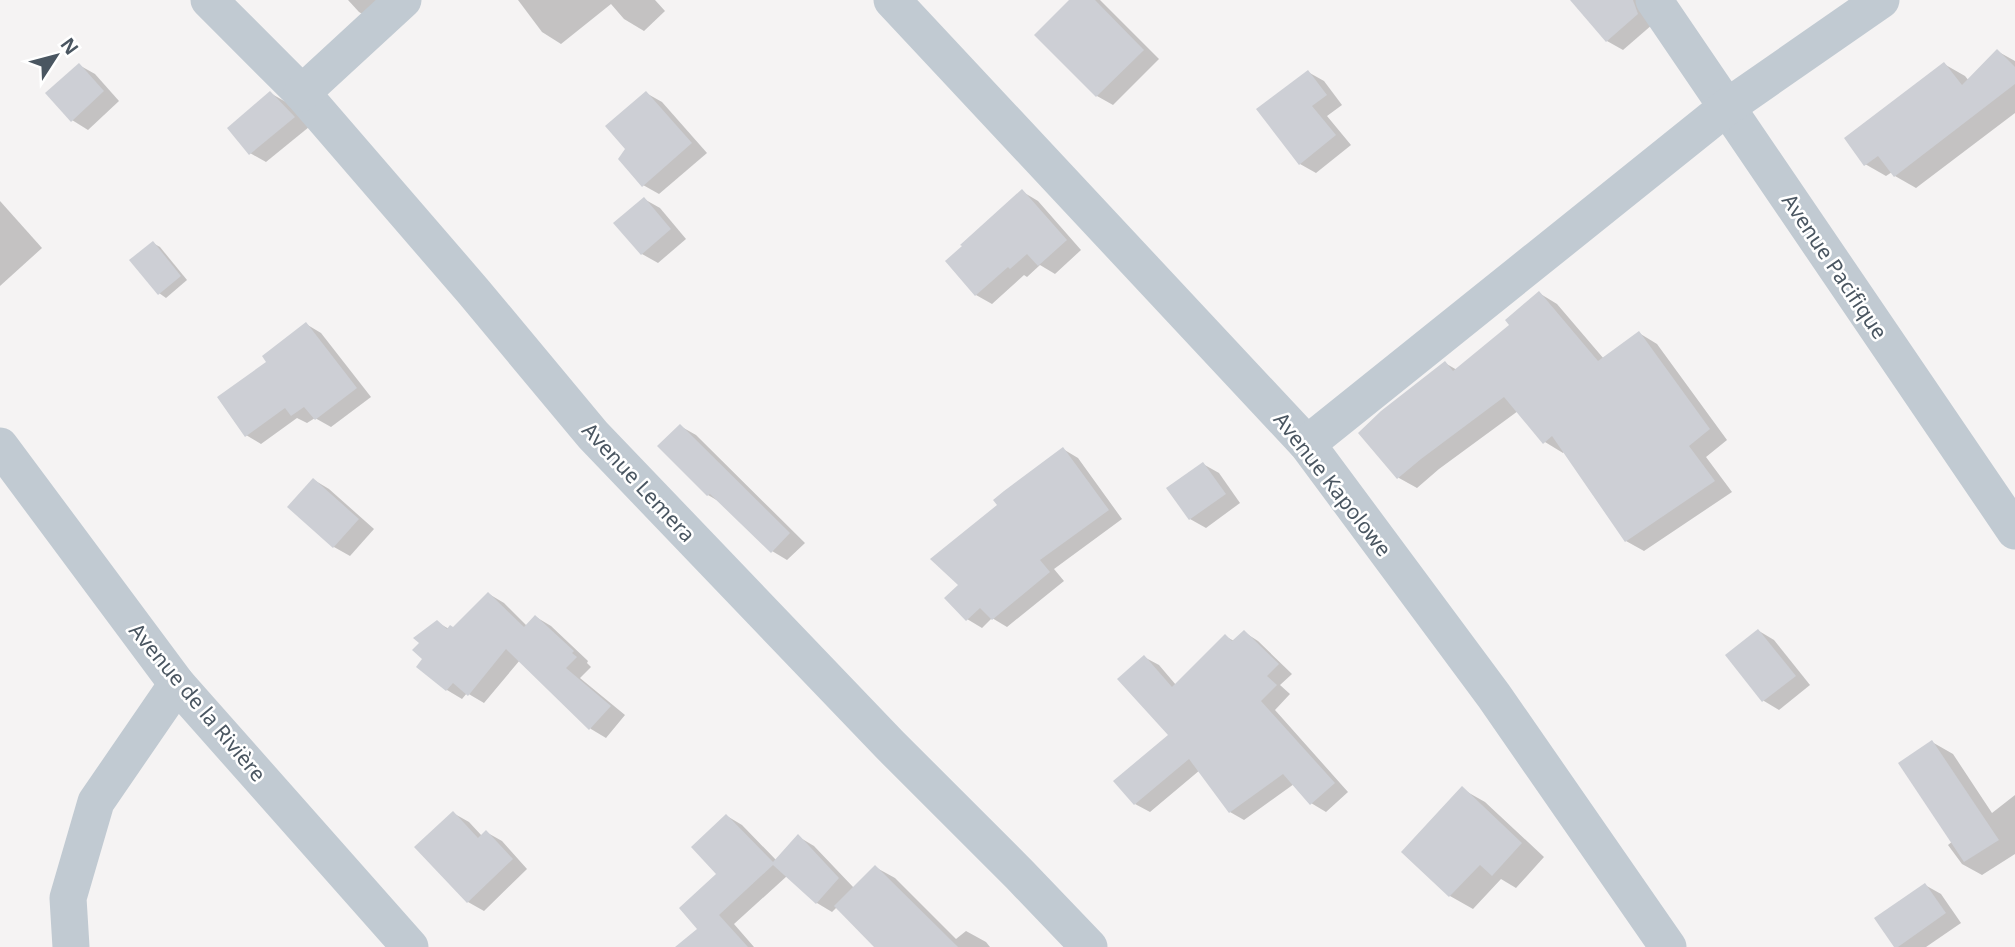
<svg xmlns="http://www.w3.org/2000/svg" width="2015" height="947" viewBox="0 0 2015 947" font-family="'Noto Sans',sans-serif">
<style>
.shadow{fill:#0003}
.building{fill:#cdcfd5}
.lines{fill:none;stroke-linecap:round;stroke-linejoin:round}
.minor{stroke:#c1cad2;stroke-width:37}
.labels{text-anchor:middle;dominant-baseline:central;stroke-width:5;stroke-linejoin:round;paint-order:stroke}
.street-label{font-size:21px;fill:#4a5661;stroke:#fff}
</style>
<rect width="100%" height="100%" fill="#f5f3f3"/>
<g class="shadow">
<path d="M 348,0 L 397,0 L 374,21 L 359,12 Z"/>
<path d="M 518,0 L 655,0 L 665,11 L 644,31 L 624,19 L 611,4 L 561,44 L 542,32 Z"/>
<path d="M 1071,0 L 1100,0 L 1159,59 L 1113,105 L 1097,96 L 1036,35 Z"/>
<path d="M 1573,0 L 1636,0 L 1653,24 L 1623,50 L 1607,41 Z"/>
<path d="M 1997,51 L 2015,61 L 2015,113 L 1916,188 L 1895,176 L 1892,172 L 1886,176 L 1865,164 L 1944,64 L 1965,76 L 1969,81 Z"/>
<path d="M 79,65 L 95,74 L 119,101 L 88,130 L 72,120 Z"/>
<path d="M 1308,72 L 1324,81 L 1342,105 L 1327,116 L 1351,145 L 1316,173 L 1300,164 L 1258,109 Z"/>
<path d="M 270,93 L 286,102 L 309,127 L 266,162 L 250,153 Z"/>
<path d="M 646,93 L 662,102 L 707,153 L 659,194 L 643,185 L 627,148 Z"/>
<path d="M 1023,192 L 1038,201 L 1081,250 L 1055,274 L 1040,265 L 1027,277 L 1024,275 L 992,304 L 976,295 L 965,246 Z"/>
<path d="M 644,199 L 660,208 L 686,239 L 658,263 L 642,254 Z"/>
<path d="M 0,201 L 42,248 L 0,286 Z"/>
<path d="M 153,243 L 160,247 L 187,280 L 166,298 L 159,293 Z"/>
<path d="M 1539,293 L 1557,304 L 1604,359 L 1639,333 L 1657,344 L 1727,440 L 1706,457 L 1732,492 L 1644,551 L 1626,541 L 1565,451 L 1563,453 L 1545,442 L 1518,411 L 1439,469 L 1417,488 L 1399,478 L 1360,433 L 1445,363 L 1457,370 L 1512,326 Z"/>
<path d="M 306,324 L 321,333 L 371,397 L 331,427 L 315,418 L 307,423 L 297,418 L 261,444 L 246,435 L 268,362 Z"/>
<path d="M 680,426 L 696,435 L 805,543 L 787,560 L 772,551 L 720,502 L 708,495 Z"/>
<path d="M 1063,449 L 1078,458 L 1122,519 L 1054,569 L 1064,581 L 1007,627 L 992,618 L 982,628 L 967,619 L 960,585 Z"/>
<path d="M 1203,464 L 1219,473 L 1240,503 L 1206,528 L 1190,519 Z"/>
<path d="M 314,480 L 329,489 L 374,529 L 350,556 L 334,547 Z"/>
<path d="M 489,594 L 504,603 L 527,626 L 536,617 L 551,626 L 588,661 L 587,663 L 591,667 L 580,678 L 625,715 L 606,738 L 591,729 L 520,660 L 484,703 L 467,693 L 462,699 L 447,690 L 425,659 L 437,622 L 449,629 L 453,629 Z"/>
<path d="M 1759,631 L 1774,640 L 1810,685 L 1779,710 L 1764,701 L 1728,656 Z"/>
<path d="M 1244,632 L 1258,641 L 1292,674 L 1280,685 L 1290,694 L 1275,710 L 1348,792 L 1326,812 L 1311,803 L 1294,784 L 1244,820 L 1230,812 L 1200,770 L 1150,812 L 1135,804 L 1170,735 L 1144,657 L 1159,665 L 1176,685 L 1225,636 L 1234,641 Z"/>
<path d="M 1932,742 L 1953,754 L 1992,813 L 2015,795 L 2015,854 L 1982,875 L 1962,864 L 1948,845 L 1953,841 Z"/>
<path d="M 1462,789 L 1485,802 L 1544,857 L 1516,888 L 1501,879 L 1473,909 L 1450,896 L 1403,852 Z"/>
<path d="M 453,813 L 469,822 L 482,836 L 486,832 L 502,841 L 527,869 L 484,911 L 468,902 L 417,848 Z"/>
<path d="M 727,816 L 742,825 L 777,861 L 799,837 L 814,846 L 854,888 L 875,867 L 895,878 L 956,939 L 966,931 L 986,942 L 990,947 L 877,947 L 837,907 L 832,912 L 817,903 L 787,876 L 734,924 L 754,947 L 692,947 L 719,874 Z"/>
<path d="M 1925,885 L 1941,894 L 1961,923 L 1926,947 L 1896,947 Z"/>
</g>
<g class="building">
<path d="M 1069,0 L 1095,0 L 1144,50 L 1096,97 L 1034,35 Z"/>
<path d="M 1570,0 L 1633,0 L 1638,14 L 1606,42 Z"/>
<path d="M 1997,49 L 2015,67 L 2015,84 L 1894,177 L 1878,156 L 1864,166 L 1844,138 L 1944,62 L 1962,85 Z"/>
<path d="M 79,63 L 104,91 L 71,122 L 45,93 Z"/>
<path d="M 1308,70 L 1327,95 L 1312,106 L 1336,135 L 1299,165 L 1256,109 Z"/>
<path d="M 270,91 L 295,117 L 249,155 L 227,128 Z"/>
<path d="M 646,91 L 692,143 L 642,187 L 618,159 L 625,149 L 605,126 Z"/>
<path d="M 1022,189 L 1067,240 L 1038,266 L 1027,254 L 1010,269 L 1008,267 L 975,296 L 945,261 L 962,246 L 960,245 Z"/>
<path d="M 644,197 L 671,229 L 641,255 L 613,223 Z"/>
<path d="M 153,241 L 181,276 L 158,295 L 129,260 Z"/>
<path d="M 1539,291 L 1598,361 L 1639,331 L 1710,429 L 1689,446 L 1715,481 L 1625,542 L 1552,436 L 1543,444 L 1504,397 L 1421,459 L 1397,479 L 1358,433 L 1381,411 L 1445,361 L 1453,371 L 1509,325 L 1505,320 Z"/>
<path d="M 306,322 L 357,388 L 315,420 L 304,407 L 291,416 L 285,408 L 245,437 L 217,397 L 266,362 L 262,356 Z"/>
<path d="M 680,424 L 790,533 L 771,553 L 710,494 L 707,496 L 657,446 Z"/>
<path d="M 1063,447 L 1109,510 L 1040,560 L 1050,572 L 992,620 L 980,608 L 966,621 L 944,598 L 958,585 L 930,559 L 997,505 L 993,500 L 1004,491 Z"/>
<path d="M 1203,462 L 1226,494 L 1189,520 L 1166,488 Z"/>
<path d="M 313,478 L 359,519 L 333,548 L 287,507 Z"/>
<path d="M 488,592 L 524,627 L 535,615 L 574,651 L 572,653 L 577,657 L 566,668 L 611,706 L 589,730 L 506,649 L 468,696 L 453,683 L 446,691 L 416,667 L 422,659 L 412,650 L 419,643 L 413,638 L 437,620 L 447,629 L 450,625 L 453,627 Z"/>
<path d="M 1758,629 L 1796,676 L 1762,702 L 1725,655 Z"/>
<path d="M 1244,630 L 1279,664 L 1267,676 L 1277,685 L 1261,701 L 1335,783 L 1310,805 L 1283,774 L 1229,813 L 1189,759 L 1134,805 L 1113,781 L 1168,735 L 1117,679 L 1144,655 L 1172,687 L 1225,634 L 1232,641 Z"/>
<path d="M 1932,740 L 1999,840 L 1964,862 L 1898,763 Z"/>
<path d="M 1462,786 L 1522,843 L 1492,876 L 1480,865 L 1449,897 L 1401,852 Z"/>
<path d="M 453,811 L 478,838 L 486,830 L 513,859 L 467,903 L 414,847 Z"/>
<path d="M 726,814 L 773,862 L 798,834 L 839,878 L 816,904 L 773,865 L 719,915 L 748,947 L 675,947 L 697,929 L 679,908 L 716,874 L 691,847 Z"/>
<path d="M 875,865 L 958,947 L 874,947 L 834,906 Z"/>
<path d="M 1925,883 L 1946,913 L 1898,947 L 1894,947 L 1874,918 Z"/>
</g>
<g class="lines">
<g class="minor">
<path d="M 209,0 L 302,93 L 473,291 L 593,435 L 890,745 L 1020,875 L 1089,947"/>
<path d="M 892,0 L 1307,444 L 1494,696 L 1668,947"/>
<path d="M 1654,0 L 2015,531"/>
<path d="M 302,93 L 403,0"/>
<path d="M 1307,444 L 1727,107 L 1881,0"/>
<path d="M 0,446 L 177,684 L 410,947"/>
<path d="M 71,947 L 68,898 L 96,802 L 177,684"/>
</g>
</g>
<g class="labels">
<g class="street-label">
<text transform="translate(1835 266) rotate(56)">Avenue Pacifique</text>
<text transform="translate(639 482) rotate(47)">Avenue Lemera</text>
<text transform="translate(1333 484) rotate(52)">Avenue Kapolowe</text>
<text transform="translate(198 702) rotate(50)">Avenue de la Rivière</text>
</g>
</g>
<g transform="translate(56 56) rotate(54)" stroke="#ffffff" stroke-width="5" paint-order="stroke">
<path d="M0-5L12 26L0 18L-12 26Z" fill="#4a5661"/>
<text y="-10" font-size="19" font-weight="bold" text-anchor="middle" fill="#4a5661">N</text>
</g>
</svg>
